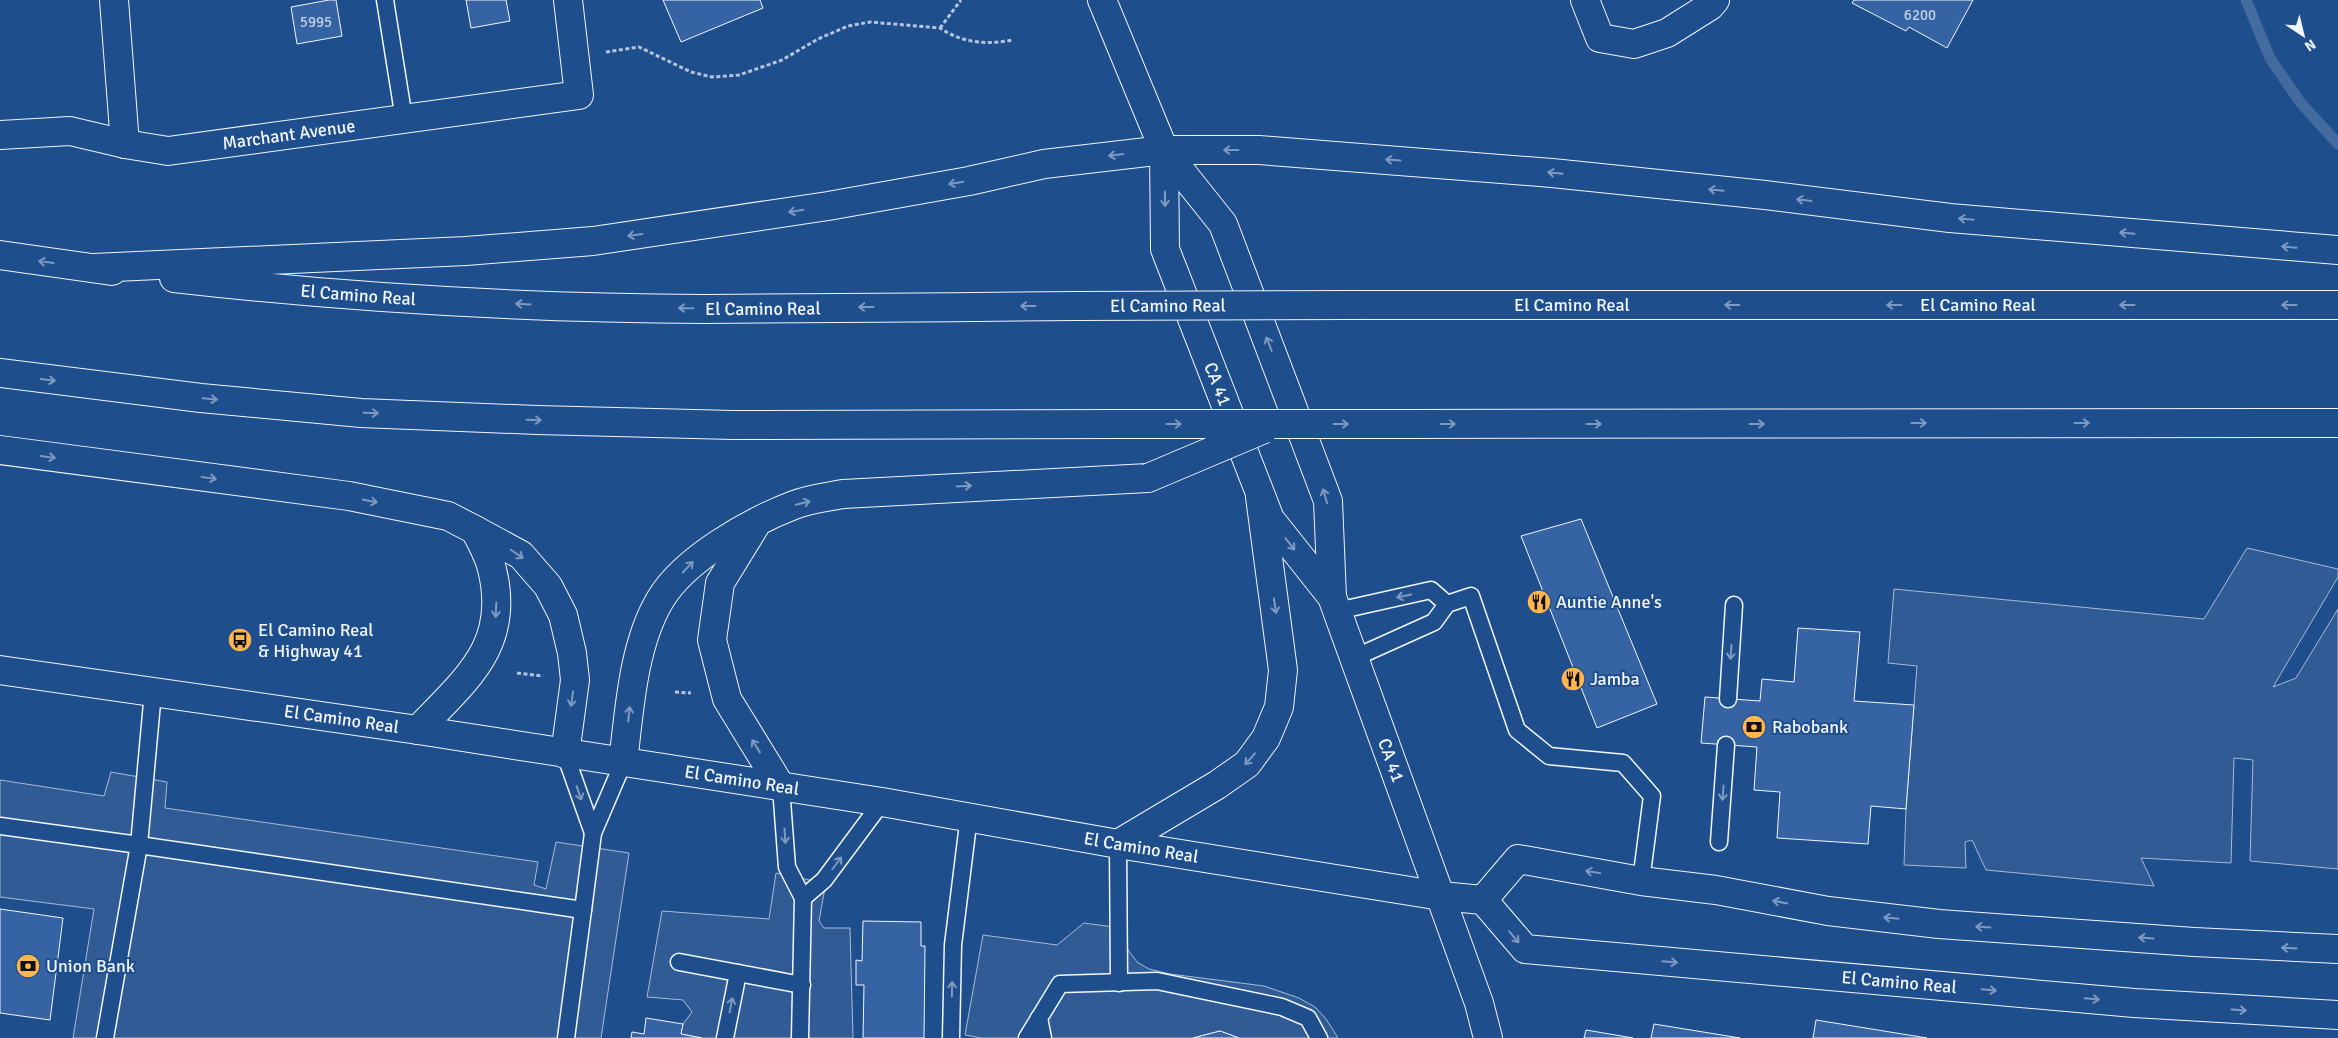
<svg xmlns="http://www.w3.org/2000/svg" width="2338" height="1038" viewBox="0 0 2338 1038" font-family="Signika,sans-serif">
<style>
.built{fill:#305b95;stroke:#a8bbd7}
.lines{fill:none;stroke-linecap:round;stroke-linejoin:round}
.stream{stroke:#446ba0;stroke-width:11}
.building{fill:#3563a3;stroke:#f2f6ff}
.lane-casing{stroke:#f2f6ff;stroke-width:19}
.street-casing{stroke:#f2f6ff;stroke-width:30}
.secondary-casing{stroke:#f2f6ff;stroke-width:30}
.primary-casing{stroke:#f2f6ff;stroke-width:30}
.highway-casing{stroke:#f2f6ff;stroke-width:30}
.path{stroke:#b3c4dc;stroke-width:3;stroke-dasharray:4 2.5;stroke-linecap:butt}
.lane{stroke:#1f4e8c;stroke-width:16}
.street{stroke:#1f4e8c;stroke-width:28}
.secondary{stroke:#1f4e8c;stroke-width:28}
.primary{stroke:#1f4e8c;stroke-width:28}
.highway{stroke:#1f4e8c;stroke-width:28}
.highway-bridge-casing{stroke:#f2f6ff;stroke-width:30;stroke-linecap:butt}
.highway-bridge{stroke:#1f4e8c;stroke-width:28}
.oneway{stroke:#7e9ac0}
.labels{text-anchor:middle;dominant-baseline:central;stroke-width:4;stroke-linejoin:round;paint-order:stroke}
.number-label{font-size:15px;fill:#c3d1e8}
.street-label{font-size:18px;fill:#f2f6ff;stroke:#1f4e8c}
.poi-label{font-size:18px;fill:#f2f6ff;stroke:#1f4e8c;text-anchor:start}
</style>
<rect width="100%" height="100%" fill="#1f4e8c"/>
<g class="built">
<path d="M 2247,548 L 2338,569 L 2338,577 L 2273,687 L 2296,678 L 2338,609 L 2338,869 L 2250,861 L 2253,760 L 2234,758 L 2231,863 L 2141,858 L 2154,886 L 1986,870 L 1972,840 L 1965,842 L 1966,868 L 1904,865 L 1906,809 L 1917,666 L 1888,663 L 1894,589 L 2204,619 Z"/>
<path d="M 111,772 L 167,782 L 165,808 L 538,862 L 534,885 L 546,889 L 556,842 L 629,853 L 601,1038 L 73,1038 L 94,909 L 0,897 L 0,780 L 104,796 Z"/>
<path d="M 776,873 L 829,884 L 824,893 L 819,921 L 824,928 L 850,928 L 853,1038 L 702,1038 L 681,1034 L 683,1024 L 692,1012 L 683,1000 L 647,997 L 662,911 L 769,919 Z"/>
<path d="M 1084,923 L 1121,928 L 1128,950 L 1137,962 L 1149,969 L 1170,974 L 1264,986 L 1299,998 L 1315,1007 L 1326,1019 L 1338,1038 L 1239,1038 L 1220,1031 L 1193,1038 L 981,1038 L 965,1035 L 983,935 L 1057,945 Z"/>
</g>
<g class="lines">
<path class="stream" d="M 2246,0 L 2270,58 L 2300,102 L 2338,144"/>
</g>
<g class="building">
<path d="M 329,0 L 336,0 L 342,36 L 297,44 L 291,7 Z"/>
<path d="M 466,0 L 506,0 L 510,21 L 471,28 Z"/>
<path d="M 663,0 L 760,0 L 763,8 L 681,42 Z"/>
<path d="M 1854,0 L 1973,0 L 1947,48 L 1909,27 L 1906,31 L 1852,3 Z"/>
<path d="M 1581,519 L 1657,704 L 1597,728 L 1521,536 Z"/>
<path d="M 1798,628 L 1860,632 L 1854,701 L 1914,705 L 1906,809 L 1871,806 L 1868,844 L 1777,838 L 1780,792 L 1754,790 L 1757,747 L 1701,743 L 1705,697 L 1760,701 L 1762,679 L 1794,682 Z"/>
<path d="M 0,909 L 63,918 L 50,1020 L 0,1013 Z"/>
<path d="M 863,921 L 921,922 L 921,946 L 925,946 L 924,1038 L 863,1038 L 864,985 L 856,985 L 856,960 L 862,961 Z"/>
<path d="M 646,1018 L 683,1024 L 681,1034 L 702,1038 L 631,1038 L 632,1032 L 644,1034 Z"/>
<path d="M 1816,1020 L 1927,1038 L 1813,1038 Z"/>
<path d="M 1654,1024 L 1740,1038 L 1651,1038 Z"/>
<path d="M 1586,1030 L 1633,1038 L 1584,1038 Z"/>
<path d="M 1220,1031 L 1239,1038 L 1193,1038 Z"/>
</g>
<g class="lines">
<g class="lane-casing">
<g id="lane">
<path d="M 385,0 L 404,119"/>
<path d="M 1337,611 L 1431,590 L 1447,604"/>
<path d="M 1354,658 L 1434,622 L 1447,604 L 1471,596 L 1517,730 L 1549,756 L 1623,763 L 1652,796 L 1641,881"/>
<path d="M 1728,699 L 1734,605"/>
<path d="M 565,754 L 593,833"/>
<path d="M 781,787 L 787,867 L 803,898 L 800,1038"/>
<path d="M 0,826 L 139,845 L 153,692"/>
<path d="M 1719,842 L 1726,745"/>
<path d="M 1118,844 L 1119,983"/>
<path d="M 803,898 L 824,880 L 882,802"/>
<path d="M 679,962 L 802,985"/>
<path d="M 1039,1018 L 1043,1038"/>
<path d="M 105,1038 L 139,845 L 583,910 L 593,833 L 623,763"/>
<path d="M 566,1038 L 583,910"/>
<path d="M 725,1038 L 738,973"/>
<path d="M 951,1038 L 953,945 L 969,816"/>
<path d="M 1027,1038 L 1060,984 L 1157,981 L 1282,1007 L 1308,1018 L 1319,1038"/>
</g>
</g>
<g class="street-casing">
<g id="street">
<path d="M 114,0 L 125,144"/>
<path d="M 1585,0 L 1600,38 L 1634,44 L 1667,33 L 1710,6 L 1715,0"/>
<path id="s1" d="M 0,135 L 70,131 L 125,144 L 168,151 L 579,95 L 568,0"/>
</g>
</g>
<g class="secondary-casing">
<g id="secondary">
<path id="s2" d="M 0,670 L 418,730 L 882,802 L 1118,844 L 1441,896 L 1483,900 L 1525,949 L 2134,1003 L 2338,1015"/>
<path d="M 1118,844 L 1217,785 L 1247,764 L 1266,738 L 1279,707 L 1283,670 L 1260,497"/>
<path d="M 1483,900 L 1518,859 L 1641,881 L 1716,890 L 1828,911 L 1939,924 L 2194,942 L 2338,949"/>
</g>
</g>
<g class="primary-casing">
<g id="primary">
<path d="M 1102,0 L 1164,150 L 1223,224 L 1328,501 L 1332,597"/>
<path id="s3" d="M 1164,150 L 1165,249 L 1270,519 L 1332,597 L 1479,1003 L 1488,1038"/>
</g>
</g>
<g class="highway-casing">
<g id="highway">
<path d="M 0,255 L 112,271"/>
<path d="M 93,268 L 466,251 L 593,241 L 828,206 L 969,181 L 1044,164 L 1164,150 L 1259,150 L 1552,173 L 1765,195 L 1950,218 L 2338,250"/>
<path id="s4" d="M 174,278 C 350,298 528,308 705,309 C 829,309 953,307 1077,306"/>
<path id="s5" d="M 1350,305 L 2338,305"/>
<path d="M 0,373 L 201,398 L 361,413 L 537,420 L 733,425 L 1125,424"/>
<path d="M 1400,424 L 2338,423"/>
<path d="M 0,450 L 349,496 L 448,516 L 475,530 L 521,555 L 548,586 L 563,615 L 572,653 L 575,680 L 565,754"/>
<path d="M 755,526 L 720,583 L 712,640 L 727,699 L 781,787"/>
<path d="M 418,730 C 466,679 511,646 492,569 C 489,555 481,542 475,530"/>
<path d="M 623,763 C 629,712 633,645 660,600 C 684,559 750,522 794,505 C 809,499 827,497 843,494 L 1148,478"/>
</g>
</g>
<g class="path">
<path d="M 940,28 L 961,0"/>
<path d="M 606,52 L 639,47 L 691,72 L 712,77 L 739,75 L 782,60 L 818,39 L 848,26 L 870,22 L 940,28 C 962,43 987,45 1012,40"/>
<path d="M 517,673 L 543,676"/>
<path d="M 675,692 L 691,693"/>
</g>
<use href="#lane" class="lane"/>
<use href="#street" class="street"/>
<use href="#secondary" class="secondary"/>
<use href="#primary" class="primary"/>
<use href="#highway" class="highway"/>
<g class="highway-bridge-casing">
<g id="highway-bridge">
<path id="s6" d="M 1077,306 L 1350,305"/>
<path d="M 1125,424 L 1400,424"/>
<path d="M 1148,478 L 1264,429"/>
</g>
</g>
<use href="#highway-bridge" class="highway-bridge"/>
</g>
<defs><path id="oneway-shaft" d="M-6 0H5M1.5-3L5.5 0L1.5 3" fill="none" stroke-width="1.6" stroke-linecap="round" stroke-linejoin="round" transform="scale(1.25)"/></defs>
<g class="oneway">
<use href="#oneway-shaft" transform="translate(1231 150) rotate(-180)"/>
<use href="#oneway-shaft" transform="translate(1116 155) rotate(173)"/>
<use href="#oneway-shaft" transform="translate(1393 160) rotate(-176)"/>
<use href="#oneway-shaft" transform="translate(1555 173) rotate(-174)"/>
<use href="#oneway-shaft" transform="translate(956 183) rotate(170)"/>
<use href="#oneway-shaft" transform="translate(1716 190) rotate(-174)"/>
<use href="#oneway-shaft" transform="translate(1165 199) rotate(89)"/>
<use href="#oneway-shaft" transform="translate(1804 200) rotate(-173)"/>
<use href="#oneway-shaft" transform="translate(796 211) rotate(171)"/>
<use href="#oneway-shaft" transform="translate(1966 219) rotate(-175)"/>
<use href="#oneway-shaft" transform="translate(2127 233) rotate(-175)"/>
<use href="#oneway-shaft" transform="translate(635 235) rotate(172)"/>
<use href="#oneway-shaft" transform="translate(2289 247) rotate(-175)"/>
<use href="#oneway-shaft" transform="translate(46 262) rotate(-172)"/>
<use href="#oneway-shaft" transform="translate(523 304) rotate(-177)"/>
<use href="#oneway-shaft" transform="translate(1732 305) rotate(-180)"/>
<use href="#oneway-shaft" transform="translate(1894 305) rotate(-180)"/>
<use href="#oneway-shaft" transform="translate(2127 305) rotate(-180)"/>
<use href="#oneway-shaft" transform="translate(2289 305) rotate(-180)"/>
<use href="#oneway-shaft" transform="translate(1028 306) rotate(180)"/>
<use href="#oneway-shaft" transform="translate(866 307) rotate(180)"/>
<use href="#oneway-shaft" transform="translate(686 308) rotate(-179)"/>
<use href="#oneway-shaft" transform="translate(1269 344) rotate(-111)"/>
<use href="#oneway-shaft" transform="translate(48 380) rotate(7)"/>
<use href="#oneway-shaft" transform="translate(210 399) rotate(5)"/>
<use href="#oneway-shaft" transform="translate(371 413) rotate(2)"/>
<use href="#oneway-shaft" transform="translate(534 420) rotate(2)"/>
<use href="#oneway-shaft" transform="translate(1919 423)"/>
<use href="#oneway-shaft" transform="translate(2082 423)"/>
<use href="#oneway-shaft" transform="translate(1174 424)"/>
<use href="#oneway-shaft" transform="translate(1341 424)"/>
<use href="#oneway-shaft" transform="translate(1448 424)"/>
<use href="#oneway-shaft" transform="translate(1594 424)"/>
<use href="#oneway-shaft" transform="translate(1757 424)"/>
<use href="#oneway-shaft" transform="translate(48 457) rotate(8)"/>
<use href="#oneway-shaft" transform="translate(209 478) rotate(8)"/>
<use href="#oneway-shaft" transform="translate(964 486) rotate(-3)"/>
<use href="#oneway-shaft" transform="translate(1325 496) rotate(-106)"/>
<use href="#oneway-shaft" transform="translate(370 501) rotate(11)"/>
<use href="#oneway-shaft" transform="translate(803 503) rotate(-14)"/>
<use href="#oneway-shaft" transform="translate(1290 544) rotate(52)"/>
<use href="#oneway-shaft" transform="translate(517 554) rotate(35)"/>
<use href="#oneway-shaft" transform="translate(688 567) rotate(-47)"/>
<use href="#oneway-shaft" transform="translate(1404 596) rotate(168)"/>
<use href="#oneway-shaft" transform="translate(1275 606) rotate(82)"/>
<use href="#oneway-shaft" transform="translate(496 610) rotate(93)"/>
<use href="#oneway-shaft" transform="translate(1731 652) rotate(94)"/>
<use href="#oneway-shaft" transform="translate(572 699) rotate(98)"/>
<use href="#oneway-shaft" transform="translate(629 714) rotate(-84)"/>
<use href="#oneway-shaft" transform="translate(756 746) rotate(-122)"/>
<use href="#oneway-shaft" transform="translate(1250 759) rotate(131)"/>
<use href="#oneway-shaft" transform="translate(579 793) rotate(71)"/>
<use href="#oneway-shaft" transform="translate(1723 793) rotate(94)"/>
<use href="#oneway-shaft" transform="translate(785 836) rotate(86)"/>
<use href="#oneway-shaft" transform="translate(837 863) rotate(-53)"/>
<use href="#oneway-shaft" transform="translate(1593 872) rotate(-170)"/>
<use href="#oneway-shaft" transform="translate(1780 902) rotate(-169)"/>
<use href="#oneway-shaft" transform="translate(1891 918) rotate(-174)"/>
<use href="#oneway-shaft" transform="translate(1983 927) rotate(-176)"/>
<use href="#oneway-shaft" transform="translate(1514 937) rotate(50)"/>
<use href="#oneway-shaft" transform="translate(2146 938) rotate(-176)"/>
<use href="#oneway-shaft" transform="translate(2289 948) rotate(-177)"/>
<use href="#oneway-shaft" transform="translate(1670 962) rotate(5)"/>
<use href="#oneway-shaft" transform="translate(952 989) rotate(-89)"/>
<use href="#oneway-shaft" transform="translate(1989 990) rotate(5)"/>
<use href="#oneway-shaft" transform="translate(2092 999) rotate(5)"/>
<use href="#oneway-shaft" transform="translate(731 1005) rotate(-79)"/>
<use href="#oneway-shaft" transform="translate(2239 1010) rotate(4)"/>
</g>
<defs>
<g id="restaurant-disc" transform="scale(1.25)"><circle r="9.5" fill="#ffb74d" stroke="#1f4e8c"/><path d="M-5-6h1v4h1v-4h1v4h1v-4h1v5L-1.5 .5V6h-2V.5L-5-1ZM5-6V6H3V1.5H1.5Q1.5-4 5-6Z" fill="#111"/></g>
<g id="bus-disc" transform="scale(1.25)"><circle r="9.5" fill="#ffb74d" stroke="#1f4e8c"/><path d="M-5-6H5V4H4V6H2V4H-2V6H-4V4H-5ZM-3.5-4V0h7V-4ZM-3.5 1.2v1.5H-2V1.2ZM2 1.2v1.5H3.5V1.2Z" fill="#111"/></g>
<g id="bank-disc" transform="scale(1.25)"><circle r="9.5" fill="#ffb74d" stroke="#1f4e8c"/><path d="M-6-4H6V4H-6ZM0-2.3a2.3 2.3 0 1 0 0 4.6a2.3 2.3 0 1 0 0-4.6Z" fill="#111"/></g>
</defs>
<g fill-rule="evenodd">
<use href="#restaurant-disc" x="1539" y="602"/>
<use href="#bus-disc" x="240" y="640"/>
<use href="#restaurant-disc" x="1573" y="679"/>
<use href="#bank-disc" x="1754" y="727"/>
<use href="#bank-disc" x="28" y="966"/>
</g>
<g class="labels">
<g class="number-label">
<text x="1920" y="15">6200</text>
<text x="316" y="22">5995</text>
</g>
<g class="street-label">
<text stroke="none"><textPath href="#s1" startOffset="292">Marchant Avenue</textPath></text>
<text stroke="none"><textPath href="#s4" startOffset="185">El Camino Real</textPath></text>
<text stroke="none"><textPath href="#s5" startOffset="222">El Camino Real</textPath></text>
<text stroke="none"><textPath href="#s5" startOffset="628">El Camino Real</textPath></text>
<text stroke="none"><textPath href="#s6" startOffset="91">El Camino Real</textPath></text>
<text stroke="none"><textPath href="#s4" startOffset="590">El Camino Real</textPath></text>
<text stroke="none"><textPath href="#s3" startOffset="244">CA 41</textPath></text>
<text stroke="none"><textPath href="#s2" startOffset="345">El Camino Real</textPath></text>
<text stroke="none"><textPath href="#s3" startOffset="662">CA 41</textPath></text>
<text stroke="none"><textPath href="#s2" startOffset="750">El Camino Real</textPath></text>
<text stroke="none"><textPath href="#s2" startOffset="1155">El Camino Real</textPath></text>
<text stroke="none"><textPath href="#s2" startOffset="1941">El Camino Real</textPath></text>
</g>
<g class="poi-label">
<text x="1556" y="602">Auntie Anne's</text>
<text x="258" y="630">El Camino Real<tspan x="258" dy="21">&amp; Highway 41</tspan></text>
<text x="1590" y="679">Jamba</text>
<text x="1772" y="727">Rabobank</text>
<text x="46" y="966">Union Bank</text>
</g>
</g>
<g transform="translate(2303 35) rotate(145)" stroke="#1f4e8c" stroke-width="4" paint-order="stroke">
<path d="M0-4L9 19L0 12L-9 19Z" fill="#f2f6ff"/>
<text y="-8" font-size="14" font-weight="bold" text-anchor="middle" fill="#f2f6ff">N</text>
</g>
</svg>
